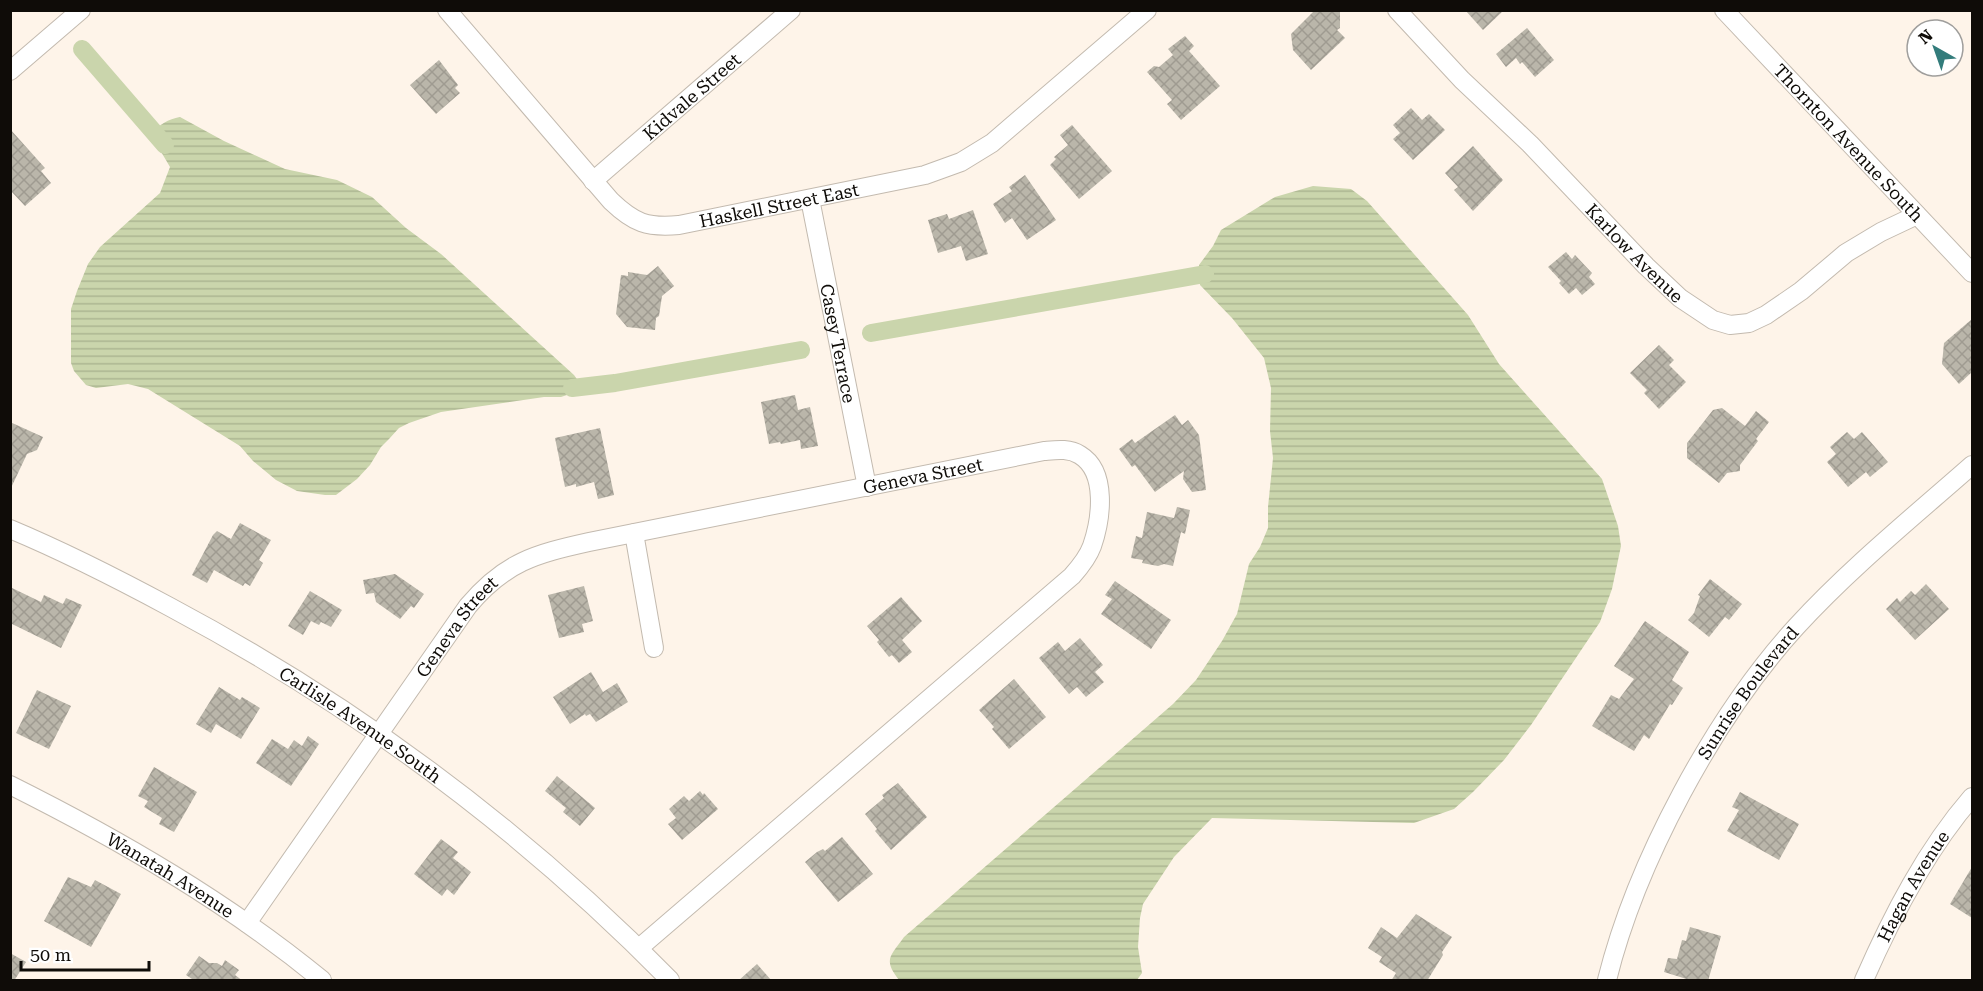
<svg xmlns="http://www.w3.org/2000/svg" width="1983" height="991" viewBox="0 0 1983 991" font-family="'Roboto Serif',serif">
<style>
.water{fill:url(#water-rules)}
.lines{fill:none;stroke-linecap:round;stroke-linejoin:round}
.canal{stroke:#cad5ac;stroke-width:18}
.building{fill:url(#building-cross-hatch)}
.street-casing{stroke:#c3baaf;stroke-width:20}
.street{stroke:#fff;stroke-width:18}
.labels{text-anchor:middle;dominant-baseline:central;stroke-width:6;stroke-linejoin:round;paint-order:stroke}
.street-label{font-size:18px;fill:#0f0c08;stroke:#fff}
</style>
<defs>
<pattern id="water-rules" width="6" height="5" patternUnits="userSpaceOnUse" patternTransform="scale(1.5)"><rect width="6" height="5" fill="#cad5ac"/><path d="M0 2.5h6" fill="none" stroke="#acb692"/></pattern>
<pattern id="building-cross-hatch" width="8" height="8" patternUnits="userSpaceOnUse" patternTransform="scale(1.5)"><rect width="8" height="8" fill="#bab6aa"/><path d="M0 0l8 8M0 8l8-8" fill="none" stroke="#9f9b91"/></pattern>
</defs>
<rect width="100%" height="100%" fill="#fef4e9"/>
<g class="water">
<path d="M 180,117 L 224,141 L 285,169 L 337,180 L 372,197 L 406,228 L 441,254 L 574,375 L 579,382 L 579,391 L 561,397 L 544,397 L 441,412 L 409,423 L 399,428 L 389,439 L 381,447 L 370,465 L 357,479 L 336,495 L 325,495 L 297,491 L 276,480 L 253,461 L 240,446 L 148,389 L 128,384 L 96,388 L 86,385 L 74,371 L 71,363 L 71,309 L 77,291 L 88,264 L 100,247 L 160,193 L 170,167 L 150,133 C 160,125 168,119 180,117 Z"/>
<path d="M 1313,186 L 1351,189 L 1367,201 L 1468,315 L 1499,364 L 1602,479 L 1618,526 L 1621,546 L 1612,589 L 1600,622 L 1531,725 L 1504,760 L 1473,792 L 1454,809 L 1414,823 L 1212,818 L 1174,857 L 1143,904 L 1140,918 L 1138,947 L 1142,973 L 1137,980 L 899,980 C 883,959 890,957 904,937 L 1173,704 L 1196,680 L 1222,641 L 1237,614 L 1249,564 L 1260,547 L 1268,528 L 1268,507 L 1273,458 L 1270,431 L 1271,388 L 1264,358 L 1232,318 L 1200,285 L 1199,265 L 1213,246 L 1221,230 L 1275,197 Z"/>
</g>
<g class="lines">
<g class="canal">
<path d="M 82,49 L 165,145"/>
<path d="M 871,333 L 1205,274"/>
<path d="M 572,388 L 615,383 L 801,350"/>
</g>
</g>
<g class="building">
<path d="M 1315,10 L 1340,10 L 1340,28 L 1337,30 L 1345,38 L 1311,70 L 1293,50 L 1291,34 Z"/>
<path d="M 1465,10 L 1504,10 L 1483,30 Z"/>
<path d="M 1527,28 L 1554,60 L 1535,77 L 1522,62 L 1520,64 L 1516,58 L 1506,67 L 1496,54 Z"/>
<path d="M 1185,36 L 1194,46 L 1189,51 L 1220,86 L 1181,120 L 1167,104 L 1172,100 L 1147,72 L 1154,66 L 1159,67 L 1173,55 L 1168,49 Z"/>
<path d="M 439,60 L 458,85 L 455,88 L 460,93 L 436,114 L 410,85 Z"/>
<path d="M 1411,108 L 1422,120 L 1429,114 L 1445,130 L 1413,160 L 1393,139 L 1400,133 L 1393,125 Z"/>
<path d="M 1072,125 L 1112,171 L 1079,199 L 1050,165 L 1056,159 L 1054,157 L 1068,145 L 1060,135 Z"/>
<path d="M 10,129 L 45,168 L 41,171 L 51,183 L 25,206 L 10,190 Z"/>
<path d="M 1473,146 L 1503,180 L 1473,211 L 1454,190 L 1458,187 L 1445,173 Z"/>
<path d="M 1025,175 L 1056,220 L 1027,240 L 1012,218 L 1005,223 L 993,204 L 1012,191 L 1009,187 Z"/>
<path d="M 973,210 L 988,254 L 966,261 L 961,246 L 938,253 L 928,220 L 947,214 L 949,219 Z"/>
<path d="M 1566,252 L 1572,259 L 1575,255 L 1592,273 L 1589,277 L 1595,284 L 1582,295 L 1576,288 L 1569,294 L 1559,283 L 1561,281 L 1548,267 Z"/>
<path d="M 658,266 L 674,286 L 662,296 L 659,316 L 656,318 L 655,330 L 627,327 L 616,314 L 621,275 L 628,276 L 628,272 L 647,275 Z"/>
<path d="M 1972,319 L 1972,372 L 1959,384 L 1942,364 L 1944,343 Z"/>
<path d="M 1659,345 L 1674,360 L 1669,365 L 1686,382 L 1659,409 L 1644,393 L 1647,390 L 1630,373 Z"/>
<path d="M 795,395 L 798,410 L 810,407 L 818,446 L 801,449 L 800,440 L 781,444 L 780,442 L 769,444 L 761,402 Z"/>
<path d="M 1722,408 L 1745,426 L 1756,411 L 1769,422 L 1756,439 L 1758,441 L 1740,465 L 1740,471 L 1727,473 L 1719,483 L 1687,458 L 1687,443 L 1713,410 Z"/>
<path d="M 1175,415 L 1182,425 L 1188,420 L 1199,435 L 1206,490 L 1192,492 L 1183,479 L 1184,471 L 1155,492 L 1135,465 L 1132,467 L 1119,449 L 1132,439 L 1135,443 Z"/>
<path d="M 10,422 L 43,437 L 37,450 L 27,454 L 10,490 Z"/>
<path d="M 600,428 L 614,495 L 598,499 L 594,482 L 576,487 L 576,484 L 565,487 L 555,438 Z"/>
<path d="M 1847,432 L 1854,439 L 1862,432 L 1888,462 L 1870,477 L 1866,472 L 1848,487 L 1827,462 L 1836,454 L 1830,447 Z"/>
<path d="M 1177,507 L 1190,510 L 1185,534 L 1181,532 L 1173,566 L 1164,564 L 1158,566 L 1142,563 L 1143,560 L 1131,558 L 1136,536 L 1142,538 L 1147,512 L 1174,518 Z"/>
<path d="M 240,523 L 271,540 L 259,560 L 263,563 L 250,586 L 245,583 L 243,586 L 214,570 L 207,583 L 192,575 L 213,535 L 217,531 L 231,539 Z"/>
<path d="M 395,574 L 424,594 L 414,608 L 411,606 L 400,619 L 376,602 L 374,593 L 366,594 L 363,580 Z"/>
<path d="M 1710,579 L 1742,604 L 1729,620 L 1725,617 L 1709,637 L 1688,620 L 1694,613 L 1700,596 L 1698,595 Z"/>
<path d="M 1115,581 L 1171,620 L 1151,649 L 1101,614 L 1112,599 L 1105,595 Z"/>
<path d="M 1926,584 L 1949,609 L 1915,640 L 1886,609 L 1897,598 L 1900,602 L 1911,591 L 1915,595 Z"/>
<path d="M 584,586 L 593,621 L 582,624 L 584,632 L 559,638 L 548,595 Z"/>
<path d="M 10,587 L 41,602 L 44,595 L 63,604 L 66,598 L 82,605 L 61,648 L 10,623 Z"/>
<path d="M 310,591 L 342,610 L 331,627 L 321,622 L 319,625 L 311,621 L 303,635 L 288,626 Z"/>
<path d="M 901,597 L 922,621 L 902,640 L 912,652 L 899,663 L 892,655 L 889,657 L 877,642 L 879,640 L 867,626 Z"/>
<path d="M 1645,621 L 1689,652 L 1672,680 L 1683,688 L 1672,705 L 1670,704 L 1649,739 L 1644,735 L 1634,751 L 1592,726 L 1611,695 L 1619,699 L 1634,679 L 1614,666 Z"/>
<path d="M 1080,638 L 1103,665 L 1095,672 L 1104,682 L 1086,697 L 1077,687 L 1069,694 L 1039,658 L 1058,642 L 1065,651 Z"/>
<path d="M 591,672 L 603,692 L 617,683 L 628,702 L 596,722 L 590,714 L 586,716 L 585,714 L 570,724 L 553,697 Z"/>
<path d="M 1014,679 L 1046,717 L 1009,749 L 992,729 L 994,727 L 979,710 Z"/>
<path d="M 219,687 L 240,700 L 242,697 L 260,708 L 241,739 L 216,724 L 211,733 L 196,724 Z"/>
<path d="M 37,690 L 71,706 L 49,749 L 16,733 Z"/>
<path d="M 308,736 L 319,744 L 291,786 L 256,763 L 272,739 L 288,749 L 294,740 L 302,746 Z"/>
<path d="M 154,767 L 197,792 L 174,832 L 159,824 L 162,818 L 144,807 L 148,801 L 138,796 Z"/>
<path d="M 557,776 L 595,808 L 580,826 L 563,812 L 566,808 L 545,791 Z"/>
<path d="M 898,783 L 927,817 L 891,850 L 875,831 L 877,829 L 865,814 L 884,798 L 882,795 Z"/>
<path d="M 700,791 L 703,795 L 704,793 L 718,809 L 682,840 L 668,824 L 676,818 L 669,809 L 684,796 L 689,801 Z"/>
<path d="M 1740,792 L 1799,824 L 1779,860 L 1727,831 L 1739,810 L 1732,807 Z"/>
<path d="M 842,837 L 873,874 L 838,902 L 805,862 L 817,852 L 823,849 L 825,851 Z"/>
<path d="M 441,839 L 458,852 L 453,858 L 471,872 L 454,895 L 447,889 L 442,896 L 414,874 Z"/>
<path d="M 1972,867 L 1972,918 L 1950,904 Z"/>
<path d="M 68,877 L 91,887 L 95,880 L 121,894 L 91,947 L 44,921 Z"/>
<path d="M 1416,914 L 1452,937 L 1442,952 L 1443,955 L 1427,981 L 1391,981 L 1396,973 L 1379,962 L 1382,957 L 1368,948 L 1381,927 L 1397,938 Z"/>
<path d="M 1690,927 L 1721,936 L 1708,981 L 1693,981 L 1664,972 L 1668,958 L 1677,959 L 1682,940 L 1686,941 Z"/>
<path d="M 10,953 L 26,962 L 14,981 L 10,981 Z"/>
<path d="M 199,956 L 209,963 L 217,963 L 222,966 L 225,960 L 239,970 L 235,975 L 243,981 L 195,981 L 186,975 Z"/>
<path d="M 757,964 L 772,981 L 738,981 Z"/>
</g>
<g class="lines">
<g class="street-casing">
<g id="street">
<path id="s1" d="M 447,10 L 611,201 C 634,223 647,228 679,225 L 925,175 L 961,162 L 992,143 L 1147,10"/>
<path id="s2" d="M 1397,10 L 1462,80 L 1530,144 L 1646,266 L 1680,298 L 1713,320 L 1730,325 L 1749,323 L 1766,315 L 1801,291 L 1846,253 L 1881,232 L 1917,215"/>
<path id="s3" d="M 1724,10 L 1972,273"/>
<path d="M 10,71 L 81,10"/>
<path id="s4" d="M 593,181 L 791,10"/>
<path id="s5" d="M 810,199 L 867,487"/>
<path id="s6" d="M 10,529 C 65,552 118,579 170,607 C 354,705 524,831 670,980"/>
<path d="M 634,533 L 654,648"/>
<path id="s7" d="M 10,785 C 120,840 227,902 322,980"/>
<path id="s8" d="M 247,923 L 468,606 C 505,562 535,554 589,542 L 1044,451 C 1056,450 1069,448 1080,455 C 1108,472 1101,520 1092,546 C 1088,557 1080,567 1072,576 L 639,948"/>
<path id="s9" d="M 1607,980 C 1636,863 1714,717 1796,627 C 1850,568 1913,517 1972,465"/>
<path id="s10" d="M 1864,980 C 1892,916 1926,850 1972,797"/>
</g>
</g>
<use href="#street" class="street"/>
</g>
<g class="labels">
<g class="street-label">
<text stroke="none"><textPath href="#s4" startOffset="130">Kidvale Street</textPath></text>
<text stroke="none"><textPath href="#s3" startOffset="182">Thornton Avenue South</textPath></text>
<text stroke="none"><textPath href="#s1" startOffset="429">Haskell Street East</textPath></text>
<text stroke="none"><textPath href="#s2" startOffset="340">Karlow Avenue</textPath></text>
<text stroke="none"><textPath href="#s5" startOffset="147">Casey Terrace</textPath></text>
<text stroke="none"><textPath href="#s8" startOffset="867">Geneva Street</textPath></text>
<text stroke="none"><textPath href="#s8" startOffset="363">Geneva Street</textPath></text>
<text stroke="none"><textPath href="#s9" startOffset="322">Sunrise Boulevard</textPath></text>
<text stroke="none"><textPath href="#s6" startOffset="402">Carlisle Avenue South</textPath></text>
<text stroke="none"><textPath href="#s7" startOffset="184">Wanatah Avenue</textPath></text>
<text stroke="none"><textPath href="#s10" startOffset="106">Hagan Avenue</textPath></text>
</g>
</g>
<rect width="1983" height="991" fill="none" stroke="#0f0c08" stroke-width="24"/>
<g transform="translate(1935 48) rotate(320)"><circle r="28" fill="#ffffff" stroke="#9f9e9c" stroke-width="1.5"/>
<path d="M0-4.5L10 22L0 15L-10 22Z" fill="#337c7b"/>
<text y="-9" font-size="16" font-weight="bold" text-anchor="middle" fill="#0f0c08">N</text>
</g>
<path d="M21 961v9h128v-9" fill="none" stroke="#0f0c08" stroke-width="3"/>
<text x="30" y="961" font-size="18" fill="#0f0c08" stroke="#ffffff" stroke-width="4.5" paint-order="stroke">50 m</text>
</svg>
